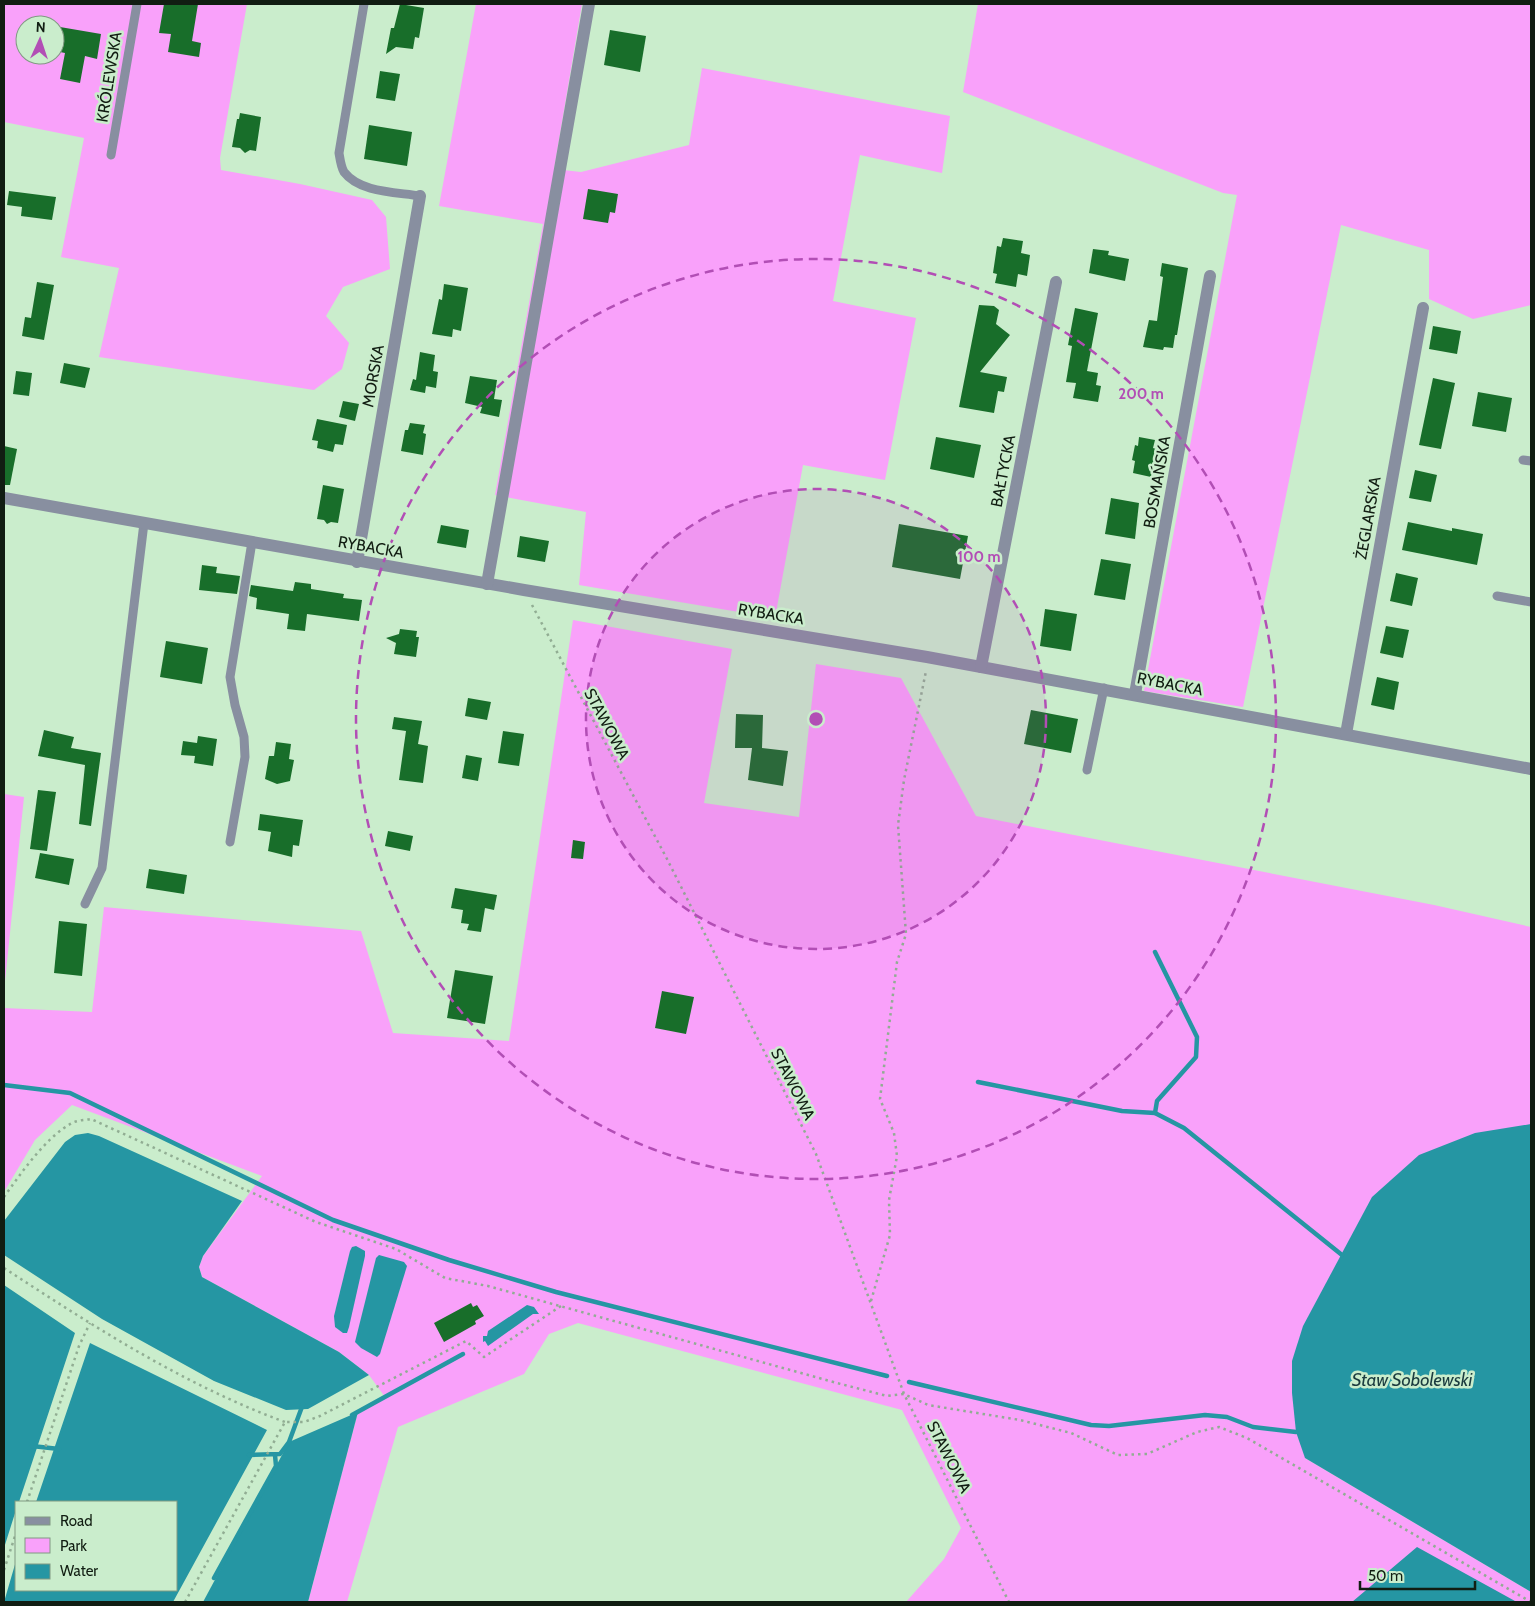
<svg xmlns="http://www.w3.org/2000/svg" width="1535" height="1606" viewBox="0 0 1535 1606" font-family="Cabin,sans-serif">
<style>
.green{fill:#f9a1fa;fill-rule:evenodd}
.water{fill:#2596a3}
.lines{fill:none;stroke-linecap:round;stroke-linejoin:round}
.stream{stroke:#2596a3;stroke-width:4.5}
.building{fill:#186e2a}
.path{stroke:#91ad93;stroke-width:2.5;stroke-dasharray:2.5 4;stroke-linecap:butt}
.service{stroke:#888fa0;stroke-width:9}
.minor{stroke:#888fa0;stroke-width:12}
.ring{fill:none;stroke:#b24eb5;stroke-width:2.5;stroke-dasharray:9 6}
.labels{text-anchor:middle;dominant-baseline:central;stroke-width:5;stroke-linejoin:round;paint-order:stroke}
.street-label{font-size:16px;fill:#111d12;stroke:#caedcc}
.water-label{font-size:18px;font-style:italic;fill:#1b3b3f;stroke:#caedcc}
.centre{fill:#b24eb5;stroke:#caedcc;stroke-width:2.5}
.ring-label{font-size:15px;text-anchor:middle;font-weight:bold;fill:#b24eb5;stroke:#caedcc;stroke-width:5;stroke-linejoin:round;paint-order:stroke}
</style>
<rect width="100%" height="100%" fill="#caedcc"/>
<g class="green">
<path d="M 4,4 L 247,4 L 220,158 L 221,170 L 300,184 L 372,200 L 386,217 L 390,269 L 343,287 L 326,316 L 349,343 L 342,369 L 314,390 L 99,357 L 119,268 L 61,257 L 84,138 L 4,122 ZM 25,25 L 55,25 L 55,55 L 25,55 Z"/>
<path d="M 476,4 L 582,4 L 554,169 L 581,172 L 689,145 L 702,68 L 950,116 L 942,173 L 860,155 L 833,301 L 916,318 L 885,480 L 803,465 L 775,618 L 579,585 L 586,512 L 495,495 L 543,224 L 439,206 Z"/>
<path d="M 978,4 L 1531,4 L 1531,305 L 1473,319 L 1429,299 L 1429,250 L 1341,225 L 1243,707 L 1144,691 L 1237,195 L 1223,193 L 963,92 Z"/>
<path d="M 573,620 L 732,649 L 704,803 L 799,817 L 816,664 L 901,678 L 976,816 L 1434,905 L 1531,927 L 1531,1219 L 1305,1458 L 1531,1592 L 1531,1602 L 906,1602 L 944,1559 L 961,1528 L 902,1410 L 578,1323 L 549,1334 L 524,1374 L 398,1427 L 347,1602 L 308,1602 L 358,1412 L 385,1397 L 369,1375 L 339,1352 L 202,1277 L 199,1267 L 203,1256 L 262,1176 L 72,1105 L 35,1140 L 4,1192 L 4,1008 L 92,1012 L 104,907 L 361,931 L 393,1033 L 509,1041 Z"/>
<path d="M 4,794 L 24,797 L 4,991 Z"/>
</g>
<g class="water">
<path d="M 1531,1124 L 1531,1592 L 1305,1458 L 1296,1432 L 1292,1393 L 1292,1361 L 1303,1326 L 1372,1197 L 1419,1155 L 1475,1133 Z"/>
<path d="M 88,1133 L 99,1136 L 242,1201 L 203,1256 L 199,1267 L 202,1277 L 339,1352 L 369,1375 L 308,1409 L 286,1410 L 214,1381 L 102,1319 L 4,1255 L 4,1221 L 65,1142 L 75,1135 Z"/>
<path d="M 356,1246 L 365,1251 L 365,1256 L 349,1327 L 347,1333 L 343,1333 L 335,1327 L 334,1316 L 350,1251 L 352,1247 Z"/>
<path d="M 379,1255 L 404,1262 L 407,1266 L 380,1354 L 377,1357 L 361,1348 L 355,1342 L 376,1258 Z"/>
<path d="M 4,1285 L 75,1333 L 19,1502 L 16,1502 L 16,1510 L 4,1548 Z"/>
<path d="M 527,1305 L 534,1307 L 539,1314 L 533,1314 L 488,1346 L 485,1341 L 483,1342 L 483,1336 L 487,1336 L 488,1331 Z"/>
<path d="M 90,1343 L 267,1430 L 173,1602 L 4,1602 L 16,1561 L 16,1590 L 176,1590 L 176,1502 L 36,1502 Z"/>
<path d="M 358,1412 L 308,1602 L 203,1602 L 289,1442 Z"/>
<path d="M 1417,1547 L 1515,1601 L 1517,1602 L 1352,1602 Z"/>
</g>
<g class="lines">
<g class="stream">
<path d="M 978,1082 L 1122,1111 L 1155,1113 L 1184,1128 L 1342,1255"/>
<path d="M 4,1085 L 70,1093 L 333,1220 L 449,1260 L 556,1292 L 887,1376"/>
<path d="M 1155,1113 L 1157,1101 L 1196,1057 L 1197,1037 L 1155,952"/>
<path d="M 909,1382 L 1091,1425 L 1109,1426 L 1205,1415 L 1227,1417 L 1253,1427 L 1296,1432"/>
<path d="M 352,1415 L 463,1354"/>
<path d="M 32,1446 L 59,1449"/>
<path d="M 249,1455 L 280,1454 L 289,1442 L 303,1404"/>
<path d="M 214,1578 L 276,1466 L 275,1455"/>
</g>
</g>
<g class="building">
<path d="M 164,4 L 198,4 L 192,41 L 201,43 L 199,57 L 168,52 L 171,34 L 159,33 Z"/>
<path d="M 400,4 L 424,8 L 419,38 L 415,37 L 413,49 L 396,47 L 386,54 L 391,28 L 394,28 Z"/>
<path d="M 60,27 L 101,34 L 97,59 L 85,56 L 80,83 L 60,79 L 65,53 L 55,51 Z"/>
<path d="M 610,30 L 646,36 L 640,72 L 604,65 Z"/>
<path d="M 380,71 L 400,74 L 395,101 L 376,98 Z"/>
<path d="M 240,113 L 261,117 L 256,151 L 250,150 L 245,153 L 240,148 L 232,147 L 237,119 L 239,119 Z"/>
<path d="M 369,125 L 412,132 L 407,166 L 364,159 Z"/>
<path d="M 588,189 L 618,194 L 615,213 L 610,212 L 608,223 L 583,219 Z"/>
<path d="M 9,191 L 56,197 L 52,220 L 21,216 L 22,207 L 7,205 Z"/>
<path d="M 1003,238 L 1023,241 L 1021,253 L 1030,255 L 1027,276 L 1018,274 L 1016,287 L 995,283 L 997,274 L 993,273 L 997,246 L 1001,247 Z"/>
<path d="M 1093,249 L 1109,251 L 1108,255 L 1129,259 L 1125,281 L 1089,273 Z"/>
<path d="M 1162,263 L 1188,268 L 1177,335 L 1175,335 L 1173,348 L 1164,347 L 1163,350 L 1143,347 L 1149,320 L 1157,321 L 1163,277 L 1160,276 Z"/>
<path d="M 37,282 L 54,285 L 44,340 L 22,336 L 25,317 L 31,318 Z"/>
<path d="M 444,284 L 468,288 L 461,331 L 453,329 L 452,337 L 432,334 L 439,299 L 442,300 Z"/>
<path d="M 979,305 L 994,306 L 999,310 L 996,324 L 1010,335 L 980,372 L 1007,377 L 1004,392 L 998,391 L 994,413 L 959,407 Z"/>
<path d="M 1075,308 L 1098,313 L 1087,371 L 1098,373 L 1096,385 L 1101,386 L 1098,402 L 1073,398 L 1076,383 L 1066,382 L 1072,346 L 1068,345 Z"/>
<path d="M 1433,326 L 1461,331 L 1457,354 L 1429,349 Z"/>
<path d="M 420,352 L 435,355 L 433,371 L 438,372 L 436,388 L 426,386 L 425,393 L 410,390 L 413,379 L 416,380 Z"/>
<path d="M 64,363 L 90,368 L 85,388 L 60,383 Z"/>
<path d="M 16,371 L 32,373 L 29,396 L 13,394 Z"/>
<path d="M 470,376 L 497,380 L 494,399 L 502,400 L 499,417 L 480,413 L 482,407 L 465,403 Z"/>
<path d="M 1433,378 L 1455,383 L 1441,449 L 1419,445 Z"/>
<path d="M 1478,392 L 1512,398 L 1506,432 L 1472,426 Z"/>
<path d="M 343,401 L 359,404 L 355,421 L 339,417 Z"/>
<path d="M 317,419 L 347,425 L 343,445 L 335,444 L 333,452 L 317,448 L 318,441 L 312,440 Z"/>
<path d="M 410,423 L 425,425 L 423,433 L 426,434 L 423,455 L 401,451 L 405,430 L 408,430 Z"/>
<path d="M 936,437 L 981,445 L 974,478 L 930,469 Z"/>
<path d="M 1139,437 L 1155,440 L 1153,448 L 1156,449 L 1151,477 L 1133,473 L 1135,461 L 1132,460 L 1135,445 L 1138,446 Z"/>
<path d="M 4,446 L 17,449 L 10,485 L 4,485 Z"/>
<path d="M 1415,470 L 1437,475 L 1431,502 L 1409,498 Z"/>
<path d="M 323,485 L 344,489 L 338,523 L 331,522 L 327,524 L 324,520 L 317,519 Z"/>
<path d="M 1111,498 L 1139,503 L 1135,539 L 1105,534 Z"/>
<path d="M 1408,522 L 1452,531 L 1452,528 L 1483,534 L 1477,565 L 1402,550 Z"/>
<path d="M 899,524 L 968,536 L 960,579 L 892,567 Z"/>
<path d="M 441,525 L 469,530 L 466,548 L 437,543 Z"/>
<path d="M 520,536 L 549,541 L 545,562 L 517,557 Z"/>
<path d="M 1101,559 L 1131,564 L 1125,600 L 1094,595 Z"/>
<path d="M 202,565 L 217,567 L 216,573 L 240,576 L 237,594 L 199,590 Z"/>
<path d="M 1396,573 L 1418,578 L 1412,606 L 1390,601 Z"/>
<path d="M 295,582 L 311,584 L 311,589 L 344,594 L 343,598 L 362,600 L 359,621 L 307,614 L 305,631 L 287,629 L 289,614 L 256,609 L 257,598 L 249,596 L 251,585 L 293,591 Z"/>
<path d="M 1045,609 L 1077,614 L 1071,651 L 1040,646 Z"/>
<path d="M 1386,626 L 1409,630 L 1403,658 L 1380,653 Z"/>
<path d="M 400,629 L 417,631 L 416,637 L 419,637 L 416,657 L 394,654 L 396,643 L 386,638 L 399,634 Z"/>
<path d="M 166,641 L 208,648 L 202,684 L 160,677 Z"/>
<path d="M 1377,677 L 1399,682 L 1394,710 L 1371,705 Z"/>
<path d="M 468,698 L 491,702 L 487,720 L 465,716 Z"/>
<path d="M 1031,710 L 1078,719 L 1071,753 L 1024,744 Z"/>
<path d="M 736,714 L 763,715 L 762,748 L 788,751 L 783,786 L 748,780 L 752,748 L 735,748 Z"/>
<path d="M 394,717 L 422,721 L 418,744 L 428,746 L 423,783 L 399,780 L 406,731 L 392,729 Z"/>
<path d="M 44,730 L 74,737 L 71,748 L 101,753 L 91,826 L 79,824 L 85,765 L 38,756 Z"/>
<path d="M 503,731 L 524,734 L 519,766 L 498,763 Z"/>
<path d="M 198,736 L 217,739 L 213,766 L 194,763 L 195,756 L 181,755 L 183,741 L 197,743 Z"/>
<path d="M 276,742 L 291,744 L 289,759 L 294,760 L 290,781 L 277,784 L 265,779 L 269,756 L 274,756 Z"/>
<path d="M 466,755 L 482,758 L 478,781 L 462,778 Z"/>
<path d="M 38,790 L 56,792 L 47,851 L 30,849 Z"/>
<path d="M 260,814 L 303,820 L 299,846 L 293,845 L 292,857 L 268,851 L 271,832 L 258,830 Z"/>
<path d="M 388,831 L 413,836 L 410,851 L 385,846 Z"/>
<path d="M 573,840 L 585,842 L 583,859 L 571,858 Z"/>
<path d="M 40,853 L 74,859 L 69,885 L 35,878 Z"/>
<path d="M 149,869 L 187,875 L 184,894 L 146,888 Z"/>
<path d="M 455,888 L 497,895 L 494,910 L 485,908 L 481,932 L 467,930 L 469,924 L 461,923 L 463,910 L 451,908 Z"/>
<path d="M 59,921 L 87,924 L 82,976 L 54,973 Z"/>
<path d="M 455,970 L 493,976 L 485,1024 L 447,1018 Z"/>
<path d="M 662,991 L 694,997 L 686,1034 L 655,1028 Z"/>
<path d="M 471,1303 L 473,1307 L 477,1305 L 484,1316 L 475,1321 L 476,1324 L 444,1342 L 434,1323 Z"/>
</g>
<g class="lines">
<g class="path">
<path d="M 532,605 L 666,857 L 816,1154 L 904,1394 L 1009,1602"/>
<path d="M 4,1197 C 21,1173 46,1137 72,1123 C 78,1120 85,1120 91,1119 L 316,1222 L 396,1249 L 445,1278 L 488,1286 L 837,1383 L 887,1396 L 904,1394 L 928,1405 L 1020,1420 L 1071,1433 L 1118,1455 L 1147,1454 L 1197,1432 L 1219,1427 L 1247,1438 L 1531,1602"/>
<path d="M 4,1268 C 93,1326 184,1385 285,1422"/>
<path d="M 871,1301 L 890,1235 L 889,1200 L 897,1156 L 894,1133 L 880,1099 L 897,962 L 906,934 L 898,825 L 904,780 L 926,671"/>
<path d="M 27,1502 L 79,1346 L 90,1323"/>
<path d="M 4,1570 L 16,1533"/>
<path d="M 185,1602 L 285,1422 L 304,1422 L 320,1416 L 466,1341 L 484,1357 L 561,1306"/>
</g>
<g class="service">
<path d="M 364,4 L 339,153 C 340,159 341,167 344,172 C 360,193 397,192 420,196"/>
<path d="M 111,155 L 137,4"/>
<path d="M 1523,460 L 1531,461"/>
<path d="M 1497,596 L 1531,602"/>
<path d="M 1087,770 L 1104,688"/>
<path d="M 230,842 L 245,757 L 244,737 L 235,705 L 230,677 L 252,542"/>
<path d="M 85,904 L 102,868 L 144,523"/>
</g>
<g class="minor">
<path d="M 4,498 L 524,590 L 927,657 L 1531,769"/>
<path d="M 357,562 L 420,196"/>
<path d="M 487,584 L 589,4"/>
<path d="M 981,667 L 1056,282"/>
<path d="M 1135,694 L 1210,276"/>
<path d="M 1346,734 L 1423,308"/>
</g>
</g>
<circle cx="816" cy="719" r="230" fill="#b24eb5" fill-opacity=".12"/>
<g class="ring">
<circle cx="816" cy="719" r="230"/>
<circle cx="816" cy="719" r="460"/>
</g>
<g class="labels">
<g class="street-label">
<text transform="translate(109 77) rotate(-81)">KRÓLEWSKA</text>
<text transform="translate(373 376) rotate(-80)">MORSKA</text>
<text transform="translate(1003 471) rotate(-79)">BAŁTYCKA</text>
<text transform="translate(1157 482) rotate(-80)">BOSMAŃSKA</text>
<text transform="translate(1368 518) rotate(-80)">ŻEGLARSKA</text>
<text transform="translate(371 547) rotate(10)">RYBACKA</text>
<text transform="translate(771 614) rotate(9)">RYBACKA</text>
<text transform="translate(1170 684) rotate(11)">RYBACKA</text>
<text transform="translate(607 724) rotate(62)">STAWOWA</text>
<text transform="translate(793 1084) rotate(63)">STAWOWA</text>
<text transform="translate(949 1457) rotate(63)">STAWOWA</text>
</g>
<g class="water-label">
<text x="1412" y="1380">Staw Sobolewski</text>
</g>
</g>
<circle cx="816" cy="719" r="8" class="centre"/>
<g class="ring-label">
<text x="1141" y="399">200 m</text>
<text x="979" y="562">100 m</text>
</g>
<rect width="1535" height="1606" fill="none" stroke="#111d12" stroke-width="10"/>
<rect x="15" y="1501" width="162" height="90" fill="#caedcc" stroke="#809a82"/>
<rect x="25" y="1517" width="25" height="8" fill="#888fa0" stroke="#809a82"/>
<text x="60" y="1526" font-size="15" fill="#111d12">Road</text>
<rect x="25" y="1538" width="25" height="15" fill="#f9a1fa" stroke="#809a82"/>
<text x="60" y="1551" font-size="15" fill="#111d12">Park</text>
<rect x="25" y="1564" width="25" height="15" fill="#2596a3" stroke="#809a82"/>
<text x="60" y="1576" font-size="15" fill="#111d12">Water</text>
<g transform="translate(40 40) rotate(3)"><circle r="24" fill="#caedcc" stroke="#809a82"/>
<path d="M0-4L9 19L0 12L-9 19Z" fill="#b24eb5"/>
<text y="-8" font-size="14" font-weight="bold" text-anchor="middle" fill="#111d12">N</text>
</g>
<path d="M1360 1581v8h115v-8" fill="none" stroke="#111d12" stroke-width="2.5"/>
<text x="1368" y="1581" font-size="15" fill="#111d12" stroke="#caedcc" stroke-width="4" paint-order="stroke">50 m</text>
</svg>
